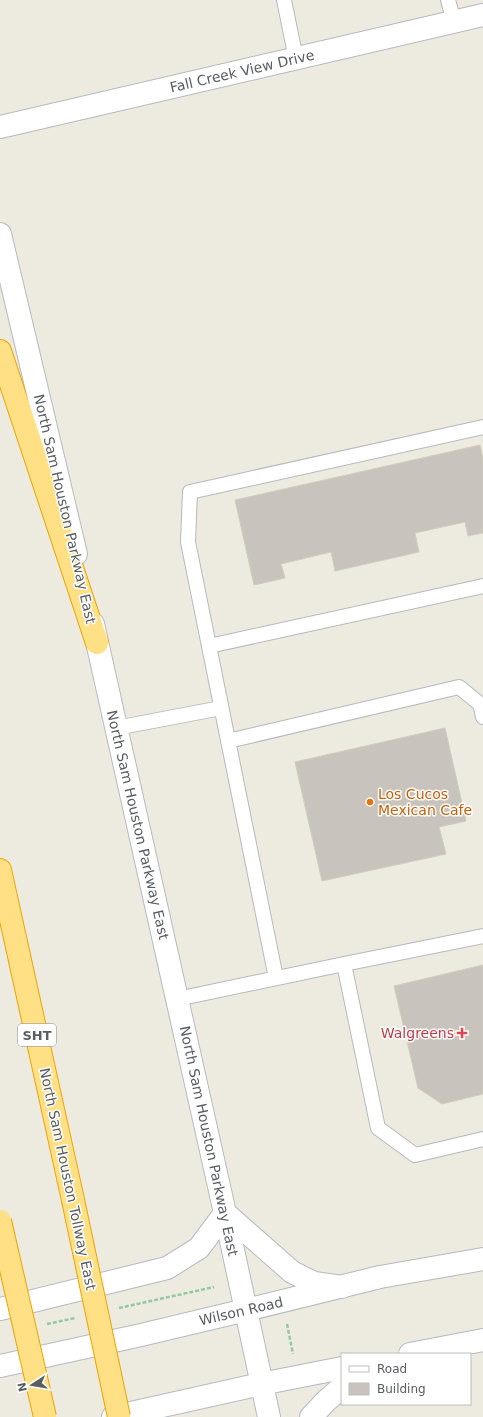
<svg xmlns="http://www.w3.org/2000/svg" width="483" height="1417" viewBox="0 0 483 1417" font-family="'DejaVu Sans',sans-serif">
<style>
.building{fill:#c8c4bd;stroke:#d2ccbd}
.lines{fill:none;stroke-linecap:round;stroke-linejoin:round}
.service-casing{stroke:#b5b9be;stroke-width:16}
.tertiary-casing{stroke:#b5b9be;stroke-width:24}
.secondary-casing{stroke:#b6bac0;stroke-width:24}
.motorway-casing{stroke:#eda300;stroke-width:24}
.path{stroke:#92c9a2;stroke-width:2.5;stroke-dasharray:4 2;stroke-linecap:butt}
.service{stroke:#fff;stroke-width:14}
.tertiary{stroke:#fff;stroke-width:22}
.secondary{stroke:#fff;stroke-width:22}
.motorway{stroke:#ffe085;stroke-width:22}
.motorway-bridge-casing{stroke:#eda300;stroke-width:24;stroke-linecap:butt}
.motorway-bridge{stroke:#ffe085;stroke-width:22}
.food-dot{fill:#e8710a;stroke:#fff;stroke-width:1.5}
.health-dot{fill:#e0444e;stroke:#fff;stroke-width:1.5}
.labels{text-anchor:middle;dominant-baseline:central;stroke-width:3;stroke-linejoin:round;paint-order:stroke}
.shield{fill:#fff;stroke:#8a8e91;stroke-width:1}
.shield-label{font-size:13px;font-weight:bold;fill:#585d62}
.street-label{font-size:14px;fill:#585d62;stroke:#fff}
.food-label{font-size:14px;fill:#c56008;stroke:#fff;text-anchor:start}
.health-label{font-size:14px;fill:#be3a42;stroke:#fff;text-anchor:end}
</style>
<rect width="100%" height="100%" fill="#edeadf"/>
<g class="building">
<path d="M 480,445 L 483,459 L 483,533 L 468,536 L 465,522 L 415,533 L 419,552 L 335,571 L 331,552 L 281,564 L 285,578 L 254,585 L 235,500 Z"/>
<path d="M 445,728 L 466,821 L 439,827 L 446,854 L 322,881 L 295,762 Z"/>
<path d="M 483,965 L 483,1094 L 442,1104 L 418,1088 L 394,986 Z"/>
</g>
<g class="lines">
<g class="service-casing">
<g id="service">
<path d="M 284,0 L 296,59"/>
<path d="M 448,0 L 454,22"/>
<path d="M 209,646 L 483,586"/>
<path d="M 116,728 L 221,708"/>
<path d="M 228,741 L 459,687 L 480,704 L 483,717"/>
<path d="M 344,964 L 378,1128 L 415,1155 L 483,1139"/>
<path d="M 276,978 L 188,542 L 190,492 L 483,427"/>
<path d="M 177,999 L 344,964 L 483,936"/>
</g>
</g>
<g class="tertiary-casing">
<g id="tertiary">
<path d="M 0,127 L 483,15"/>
<path d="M 246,1310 L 380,1277 L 483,1259"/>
<path d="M 410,1354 L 483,1340"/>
<path d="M 261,1384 L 342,1368"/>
</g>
</g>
<g class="secondary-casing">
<g id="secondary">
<path d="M 0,234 L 76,554"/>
<path d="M 93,624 L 225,1213 L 269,1417"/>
<path d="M 0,1309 L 167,1268 L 199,1248 L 225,1213 L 292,1272 L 314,1283 L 342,1287"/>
<path d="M 0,1366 L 141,1335 L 246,1310"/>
<path d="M 113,1417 L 261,1384"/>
<path d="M 311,1417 L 326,1401 L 342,1387"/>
</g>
</g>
<g class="motorway-casing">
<g id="motorway">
<path d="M 0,351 L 97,643"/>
<path d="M 0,870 L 73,1200"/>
</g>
</g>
<g class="path">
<path d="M 119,1308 L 214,1287"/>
<path d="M 47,1324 L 75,1318"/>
<path d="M 287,1324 L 293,1354"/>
</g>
<use href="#service" class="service"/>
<use href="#tertiary" class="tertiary"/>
<use href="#secondary" class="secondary"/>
<use href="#motorway" class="motorway"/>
<g class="motorway-bridge-casing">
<g id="motorway-bridge">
<path d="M 73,1200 L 119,1417"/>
<path d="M 0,1221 L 45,1417"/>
</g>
</g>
<use href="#motorway-bridge" class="motorway-bridge"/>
</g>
<circle class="food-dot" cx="370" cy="802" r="4"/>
<path class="health-dot" d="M460 1027h4v4h4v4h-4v4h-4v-4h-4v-4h4z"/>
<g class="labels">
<rect class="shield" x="18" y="1024" width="38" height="22" rx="3"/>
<g class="shield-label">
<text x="37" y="1035">SHT</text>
</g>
<g class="street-label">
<text transform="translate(242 71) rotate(-13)">Fall Creek View Drive</text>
<text transform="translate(65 509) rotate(77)">North Sam Houston Parkway East</text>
<text transform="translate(138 825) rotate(77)">North Sam Houston Parkway East</text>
<text transform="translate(209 1141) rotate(78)">North Sam Houston Parkway East</text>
<text transform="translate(68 1179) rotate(78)">North Sam Houston Tollway East</text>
<text transform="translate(241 1311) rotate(-13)">Wilson Road</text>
</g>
<g class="food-label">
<text x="378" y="794">Los Cucos<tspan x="378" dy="16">Mexican Cafe</tspan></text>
</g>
<g class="health-label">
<text x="454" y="1033">Walgreens</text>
</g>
</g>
<rect x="341" y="1353" width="130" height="52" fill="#ffffff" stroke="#bcbec0"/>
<rect x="349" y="1366" width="20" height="6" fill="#ffffff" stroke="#bcbec0"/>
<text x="377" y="1373" font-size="12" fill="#585d62">Road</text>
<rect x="349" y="1383" width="20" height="12" fill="#c8c4bd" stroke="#bcbec0"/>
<text x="377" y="1393" font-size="12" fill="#585d62">Building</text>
<g transform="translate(32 1385) rotate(258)" stroke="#ffffff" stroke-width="3" paint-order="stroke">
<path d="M0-3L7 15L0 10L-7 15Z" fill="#585d62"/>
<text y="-6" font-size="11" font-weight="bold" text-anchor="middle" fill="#585d62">N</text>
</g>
</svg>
